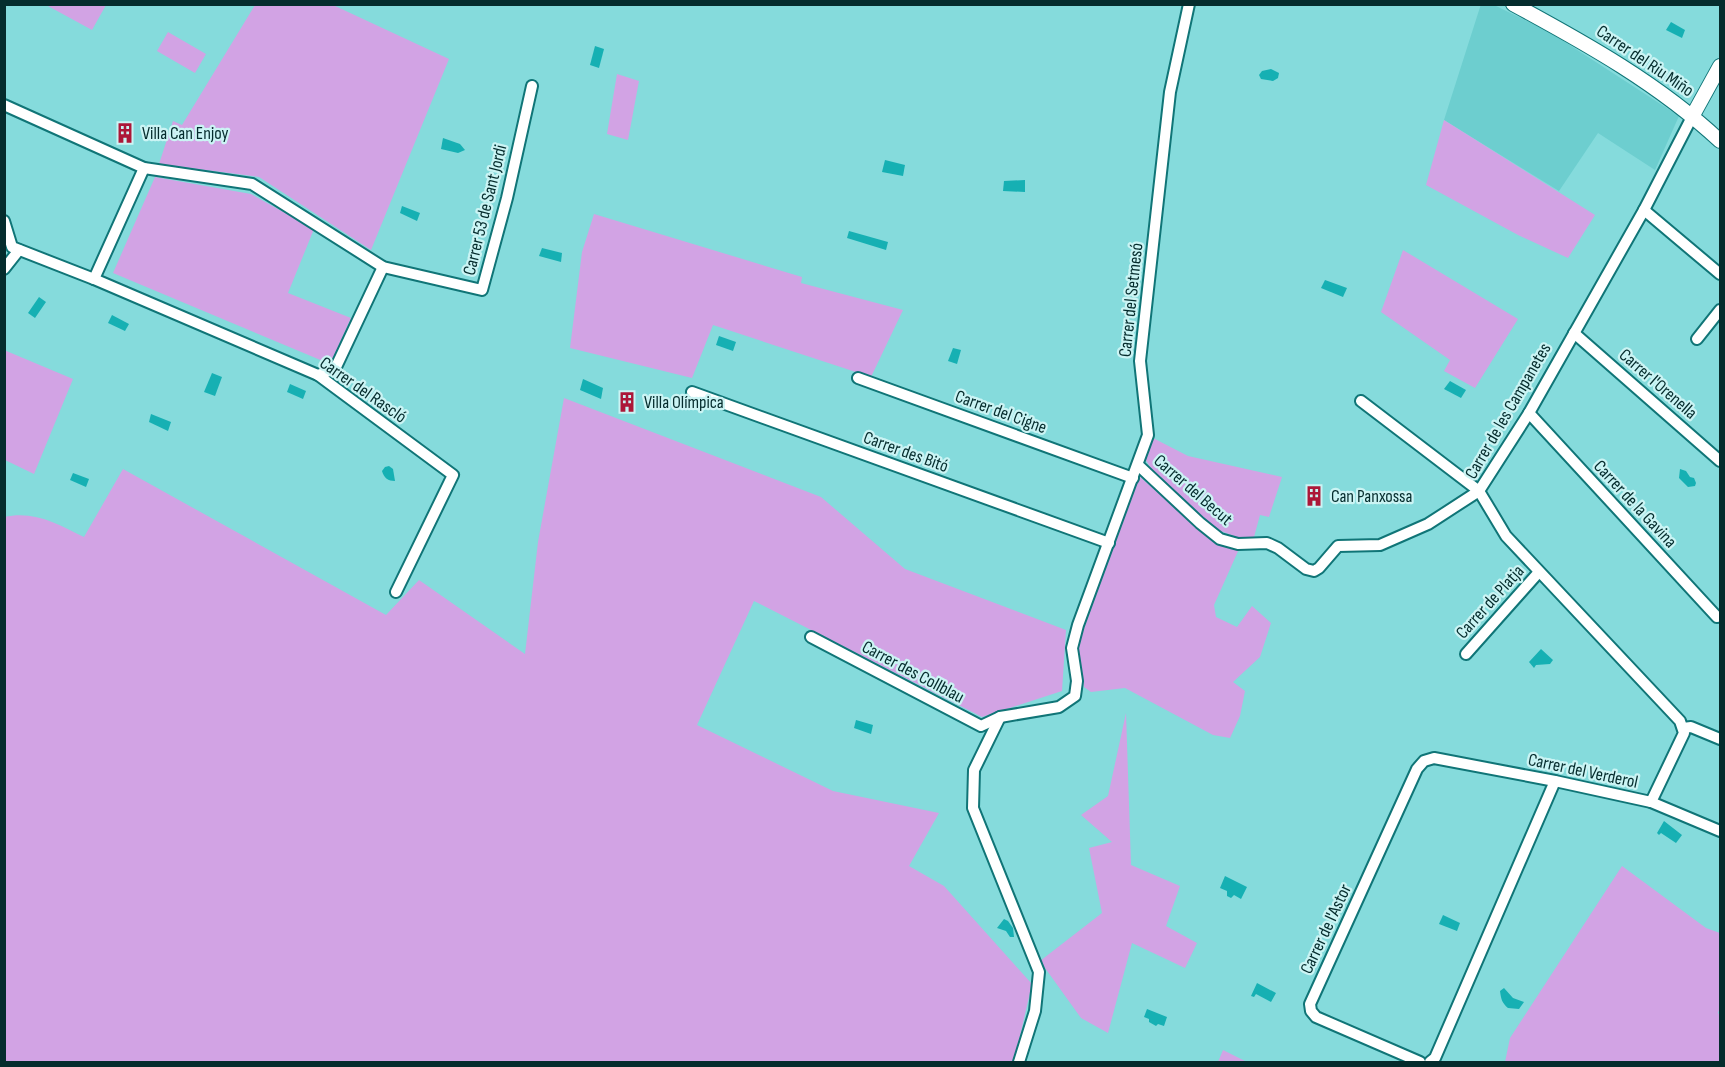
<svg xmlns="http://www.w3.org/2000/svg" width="1725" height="1067" viewBox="0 0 1725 1067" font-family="'Sofia Sans Condensed',sans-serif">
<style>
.built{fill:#6dcecf}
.green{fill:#d2a3e4}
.water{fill:#16b0b3}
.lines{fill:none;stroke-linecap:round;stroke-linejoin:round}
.minor-casing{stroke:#107577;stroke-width:14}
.tertiary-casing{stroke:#107577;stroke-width:16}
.minor{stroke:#fff;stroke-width:10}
.tertiary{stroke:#fff;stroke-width:14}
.labels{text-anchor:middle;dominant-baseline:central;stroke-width:4.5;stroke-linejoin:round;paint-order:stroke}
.street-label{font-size:18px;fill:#052c2d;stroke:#cbf4f4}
.poi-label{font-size:18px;fill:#052c2d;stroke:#cbf4f4;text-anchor:start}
</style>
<rect width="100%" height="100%" fill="#85dbdc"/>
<path class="built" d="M 1481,4 L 1494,5 L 1548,31 L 1679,116 L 1655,170 L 1598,133 L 1559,191 L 1444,120 Z"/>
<g class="green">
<path d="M 49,5 L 49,4 L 106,5 L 92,30 L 48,6 Z"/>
<path d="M 255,5 L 333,5 L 449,59 L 371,250 L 259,177 L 159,164 L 173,121 L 182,125 Z"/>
<path d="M 168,32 L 206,54 L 195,73 L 157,51 Z"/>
<path d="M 617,74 L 639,81 L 628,140 L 607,134 Z"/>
<path d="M 1444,120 L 1595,215 L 1568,258 L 1518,235 L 1426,185 Z"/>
<path d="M 155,177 L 251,194 L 314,229 L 288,293 L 351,318 L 330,364 L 113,273 Z"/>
<path d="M 594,214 L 802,277 L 801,283 L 903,310 L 871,377 L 713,325 L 692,378 L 570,348 L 582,252 Z"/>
<path d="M 1403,250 L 1518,319 L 1475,388 L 1444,371 L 1450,360 L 1381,312 Z"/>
<path d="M 4,350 L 73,379 L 34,474 L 5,460 Z"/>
<path d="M 564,398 L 821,497 L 905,569 L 1066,630 L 1062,691 L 982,717 L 754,601 L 697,725 L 833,791 L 939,813 L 909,866 L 944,886 L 1032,984 L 1014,1062 L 5,1062 L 4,517 C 34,510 58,524 84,537 L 123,469 L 386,615 L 419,580 L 525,654 L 538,542 Z"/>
<path d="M 1153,438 L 1188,456 L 1282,477 L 1269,517 L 1260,515 L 1254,537 L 1240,538 L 1215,529 L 1157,477 L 1145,459 Z"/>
<path d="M 1139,476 L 1208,537 L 1224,547 L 1239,549 L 1214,605 L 1216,617 L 1237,627 L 1252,606 L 1271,623 L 1260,657 L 1233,682 L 1245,691 L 1240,716 L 1230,738 L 1213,735 L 1125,688 L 1091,692 L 1084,687 L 1077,648 Z"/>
<path d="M 1126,713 L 1131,865 L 1180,886 L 1166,926 L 1197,943 L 1185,968 L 1132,943 L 1108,1033 L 1081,1018 L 1040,961 L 1102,913 L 1089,848 L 1112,842 L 1081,815 L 1108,796 Z"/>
<path d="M 1622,866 L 1706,928 L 1720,933 L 1720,1008 L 1718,1013 L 1720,1015 L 1720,1062 L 1505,1062 L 1510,1038 Z"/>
<path d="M 1223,1050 L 1247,1062 L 1218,1062 Z"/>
</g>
<g class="water">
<path d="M 1671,22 L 1685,30 L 1682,38 L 1666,30 Z"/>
<path d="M 595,46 L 604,49 L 599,68 L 590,65 Z"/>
<path d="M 1271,69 L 1279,73 L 1278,78 L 1273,81 L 1261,79 L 1259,75 L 1262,71 Z"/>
<path d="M 443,138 L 460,144 L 465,150 L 458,153 L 441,149 Z"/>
<path d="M 885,160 L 905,165 L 903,176 L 882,172 Z"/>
<path d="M 1025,180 L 1025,192 L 1003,191 L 1004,181 Z"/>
<path d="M 402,206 L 420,213 L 417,221 L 400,213 Z"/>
<path d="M 849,231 L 888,242 L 886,250 L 847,238 Z"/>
<path d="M 542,248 L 562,253 L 561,262 L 539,256 Z"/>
<path d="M 1325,280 L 1347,288 L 1343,297 L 1321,288 Z"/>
<path d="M 39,297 L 46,302 L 35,318 L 28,313 Z"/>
<path d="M 112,315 L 129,324 L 125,331 L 108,323 Z"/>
<path d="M 719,336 L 736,342 L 733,351 L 716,345 Z"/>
<path d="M 953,348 L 961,350 L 957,364 L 948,361 Z"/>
<path d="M 212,373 L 222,377 L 215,396 L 204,392 Z"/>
<path d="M 583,379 L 603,388 L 601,399 L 580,390 Z"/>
<path d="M 1450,381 L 1466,390 L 1461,398 L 1444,389 Z"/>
<path d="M 290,384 L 306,391 L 303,399 L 287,392 Z"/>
<path d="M 151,414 L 171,422 L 168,431 L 149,422 Z"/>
<path d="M 389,466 L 393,469 L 395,481 C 388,481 384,478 382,471 L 385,467 Z"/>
<path d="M 1680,469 L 1686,471 L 1690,477 L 1694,478 L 1696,483 L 1695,486 L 1688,487 L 1679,478 Z"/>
<path d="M 73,473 L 89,479 L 86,487 L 70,480 Z"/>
<path d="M 1541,649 L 1553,660 L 1550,664 L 1536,665 L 1534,668 L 1529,662 Z"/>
<path d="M 856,720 L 873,725 L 871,734 L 854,728 Z"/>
<path d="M 1664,821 L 1682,835 L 1676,843 L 1661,833 L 1659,835 L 1657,833 Z"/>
<path d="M 1225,876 L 1247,887 L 1241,899 L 1234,895 L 1231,898 L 1227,896 L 1227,891 L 1220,888 Z"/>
<path d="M 1443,915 L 1460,923 L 1457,931 L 1439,924 Z"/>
<path d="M 1004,919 L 1008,921 L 1013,928 L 1014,937 L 1010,937 L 1006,931 L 997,928 Z"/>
<path d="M 1257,983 L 1276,993 L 1271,1002 L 1256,994 L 1254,997 L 1251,996 Z"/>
<path d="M 1504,988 L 1513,998 L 1524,1002 L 1519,1009 L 1508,1008 C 1502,1003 1501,999 1500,991 Z"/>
<path d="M 1147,1009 L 1167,1017 L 1164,1026 L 1158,1024 L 1156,1026 L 1149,1022 L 1149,1019 L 1144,1017 Z"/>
</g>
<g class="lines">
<g class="minor-casing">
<g id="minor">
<path d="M 4,105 L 144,168 L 252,184 L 383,267 L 482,290 L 507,198 L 532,86"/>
<path d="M 1644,210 L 1720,274"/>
<path d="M 4,221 L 12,247 L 94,279 L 318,375 L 453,475 L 396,592"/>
<path d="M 4,269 L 19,250"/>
<path d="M 94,279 L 144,168"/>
<path d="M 1574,333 L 1720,461"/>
<path d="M 1697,339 L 1720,310"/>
<path d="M 318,375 L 335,369 L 383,267"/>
<path d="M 858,378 L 1133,478"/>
<path d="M 692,392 L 1109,543"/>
<path d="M 1361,401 L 1479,491 L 1506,536 L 1680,721 L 1684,733 L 1651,802"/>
<path d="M 1529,413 L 1717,617"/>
<path d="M 1138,465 L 1200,523 L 1220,539 L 1238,544 L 1267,543 L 1278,548 L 1306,569 L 1314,571 L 1319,568 L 1338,546 L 1380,545 L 1428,524 L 1479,491 L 1529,413 L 1644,210 L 1693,115"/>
<path d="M 811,637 L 981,726 L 1000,717 L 1059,707 L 1075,696 L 1077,681 L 1072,648 L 1078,625 L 1148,435 L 1140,361 L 1170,92 L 1189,4"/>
<path d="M 1466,654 L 1539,572"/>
<path d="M 1000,717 L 974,770 L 973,808 L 1039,972 L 1035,1011 L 1019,1062"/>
<path d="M 1683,728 L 1691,727 L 1720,739"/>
<path d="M 1420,1062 L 1316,1017 L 1311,1011 L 1310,1004 L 1417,769 L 1424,761 L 1434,758 L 1555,781 L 1651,802 L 1720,831"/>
<path d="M 1430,1062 L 1435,1058 L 1555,781"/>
</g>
</g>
<g class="tertiary-casing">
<g id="tertiary">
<path d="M 1513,4 C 1587,44 1659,84 1720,141"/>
<path d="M 1693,115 L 1720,66"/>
</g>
</g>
<use href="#minor" class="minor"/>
<use href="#tertiary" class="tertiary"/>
</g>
<defs>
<g id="building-bare" transform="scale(1.62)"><path d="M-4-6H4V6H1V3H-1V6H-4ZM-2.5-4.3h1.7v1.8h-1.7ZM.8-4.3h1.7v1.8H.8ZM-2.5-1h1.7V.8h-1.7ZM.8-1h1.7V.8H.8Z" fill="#ac1738" stroke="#cbf4f4" stroke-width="2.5" paint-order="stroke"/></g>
</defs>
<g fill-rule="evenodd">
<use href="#building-bare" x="125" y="133"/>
<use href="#building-bare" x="627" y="402"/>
<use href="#building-bare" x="1314" y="496"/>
</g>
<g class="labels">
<g class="street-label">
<text transform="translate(1645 61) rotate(34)">Carrer del Riu Miño</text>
<text transform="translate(485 210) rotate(-76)">Carrer 53 de Sant Jordi</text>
<text transform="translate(1131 300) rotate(-84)">Carrer del Setmesó</text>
<text transform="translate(1658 384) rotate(41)">Carrer l'Orenella</text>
<text transform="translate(363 390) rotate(35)">Carrer del Rascló</text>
<text transform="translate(1508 411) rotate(-60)">Carrer de les Campanetes</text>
<text transform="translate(1001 412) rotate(20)">Carrer del Cigne</text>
<text transform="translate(906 452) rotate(20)">Carrer des Bitó</text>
<text transform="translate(1193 490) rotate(41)">Carrer del Becut</text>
<text transform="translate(1635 504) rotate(47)">Carrer de la Gavina</text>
<text transform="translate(1490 602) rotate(-48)">Carrer de Platja</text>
<text transform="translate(913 672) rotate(28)">Carrer des Collblau</text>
<text transform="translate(1583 771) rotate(12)">Carrer del Verderol</text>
<text transform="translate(1326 929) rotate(-65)">Carrer de l'Astor</text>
</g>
<g class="poi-label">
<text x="142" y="133">Villa Can Enjoy</text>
<text x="644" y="402">Villa Olímpica</text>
<text x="1331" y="496">Can Panxossa</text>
</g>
</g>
<rect width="1725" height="1067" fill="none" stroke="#052c2d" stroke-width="12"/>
</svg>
